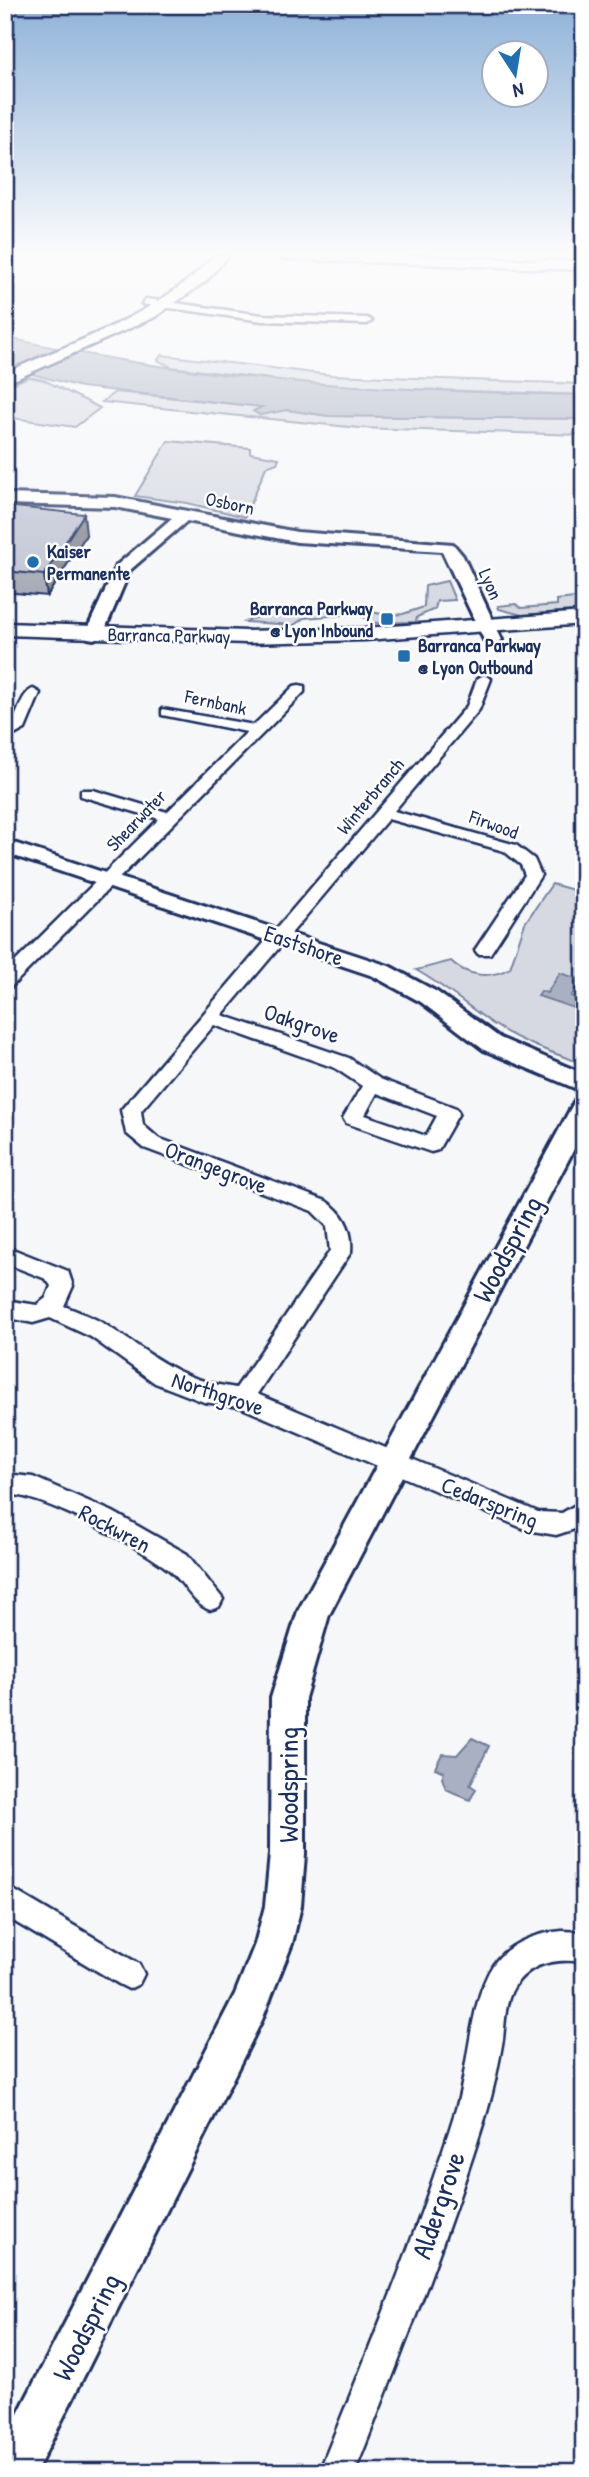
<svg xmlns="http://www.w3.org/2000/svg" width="589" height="2477" viewBox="0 0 589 2477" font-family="'Patrick Hand',sans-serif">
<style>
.green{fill:#d6d9e2;stroke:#7884a0;stroke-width:2}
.water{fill:#a9b0c1;stroke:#707c99;stroke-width:2}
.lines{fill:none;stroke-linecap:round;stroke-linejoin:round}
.minor-casing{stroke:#1b2f5e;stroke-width:5}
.tertiary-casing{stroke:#1b2f5e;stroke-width:6}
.secondary-casing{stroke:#1b2f5e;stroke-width:5}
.minor{fill:#fff;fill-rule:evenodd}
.tertiary{fill:#fff;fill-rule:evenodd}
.secondary{fill:#fff;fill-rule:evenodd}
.wall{fill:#a5a9b5;stroke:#1b2f5e;stroke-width:2}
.shaded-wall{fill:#868994;stroke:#1b2f5e;stroke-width:2}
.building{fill:#c0c4d3;stroke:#1b2f5e;stroke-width:2}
.poi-dot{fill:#1f6fb2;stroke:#fff;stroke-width:2.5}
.labels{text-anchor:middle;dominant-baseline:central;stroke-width:5;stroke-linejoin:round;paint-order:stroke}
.far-street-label{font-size:19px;fill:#1b2f5e;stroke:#fff}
.far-poi-label{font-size:19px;font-weight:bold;fill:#1b2f5e;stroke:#fff;text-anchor:start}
.street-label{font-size:23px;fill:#1b2f5e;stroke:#fff}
.near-street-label{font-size:28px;fill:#1b2f5e;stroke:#fff}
</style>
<rect width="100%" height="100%" fill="#f6f7f9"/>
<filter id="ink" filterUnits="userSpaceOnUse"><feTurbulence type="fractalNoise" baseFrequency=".0143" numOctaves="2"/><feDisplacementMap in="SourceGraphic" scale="14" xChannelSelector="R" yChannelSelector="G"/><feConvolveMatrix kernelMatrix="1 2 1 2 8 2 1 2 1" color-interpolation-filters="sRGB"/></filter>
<g filter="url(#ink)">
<g class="green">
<path d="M 161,355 L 331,375 L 584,384 L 584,395 L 329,386 L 171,367 L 158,360 Z"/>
<path d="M 29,377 L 44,380 L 100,408 L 75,427 L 5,417 L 5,387 Z"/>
<path d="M 115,392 L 264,407 L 260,415 L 287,410 L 329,416 L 584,419 L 584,435 L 359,428 L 102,402 Z"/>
<path d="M 168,441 L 250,448 L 250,453 L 279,458 L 277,463 L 266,467 L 245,517 L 187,503 L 135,496 Z"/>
<path d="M 447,581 L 455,600 L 437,601 L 435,609 L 417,617 L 416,622 L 370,623 L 363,616 L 355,614 L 304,618 L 294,625 L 245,622 C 259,614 281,614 297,611 L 298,608 L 342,607 L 388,615 L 403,614 L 424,607 L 425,586 Z"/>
<path d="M 584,597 L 584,610 L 522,615 L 499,609 L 498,606 L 516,604 L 521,608 L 557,605 L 557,600 Z"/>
<path d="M 552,884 L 584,893 L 584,1064 C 553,1053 520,1042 493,1024 C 466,1005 446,987 416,970 L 451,961 C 467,977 491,979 510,968 L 525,923 Z"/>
</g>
<g class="water">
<path d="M 5,337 C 195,382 390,391 584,395 L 584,419 L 329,416 L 287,410 L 260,415 L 253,411 L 262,407 L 81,387 L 5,367 Z"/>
<path d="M 560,973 L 582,980 L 571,996 L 579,1000 L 574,1008 L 538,996 L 541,991 L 547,993 Z"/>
<path d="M 472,1738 L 489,1746 L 470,1785 L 476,1789 L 470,1800 L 446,1789 L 442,1778 L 444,1772 L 435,1768 L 442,1754 L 457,1755 Z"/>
</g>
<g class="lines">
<g class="minor-casing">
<g id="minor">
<path d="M 146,299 L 262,315 L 367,318 L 372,321 L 367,324 L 262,321 L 142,304 Z"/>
<path d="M 484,675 L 491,679 L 479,710 L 394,811 L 516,845 L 534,859 L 541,875 L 490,954 L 478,954 L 475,950 L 525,875 L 521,865 L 504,851 L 388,819 L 222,1015 L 349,1058 L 380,1079 L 456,1108 L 459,1113 L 438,1150 L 431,1152 L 346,1123 L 343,1118 L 362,1086 L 335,1068 L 214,1025 L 141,1111 L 143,1125 L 158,1138 L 326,1201 C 344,1213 353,1230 351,1252 L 257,1394 L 538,1512 L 562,1513 L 584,1500 L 584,1526 L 556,1535 L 527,1530 L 240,1407 L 204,1402 L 155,1383 L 91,1337 L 50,1318 L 33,1323 L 5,1317 L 5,1300 L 37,1305 L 46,1298 L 51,1286 L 46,1279 L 5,1263 L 5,1246 L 68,1271 L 73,1286 L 64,1306 C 79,1312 96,1318 109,1327 C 156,1357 178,1380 236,1388 L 330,1251 L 327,1226 L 312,1211 L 144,1148 L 126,1133 L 121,1110 L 467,706 L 477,679 ZM 377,1093 L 437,1116 L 426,1136 L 365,1115 Z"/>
<path d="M 299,685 L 304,686 L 304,692 L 11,987 L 5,989 L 5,972 L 159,819 L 81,796 L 81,790 L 93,790 L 167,812 L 247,732 L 162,715 L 162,709 L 254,725 L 294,686 Z"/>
<path d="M 33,689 L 40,693 L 25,729 L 5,740 L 5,729 C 20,720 18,695 33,689 Z"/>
<path d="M 5,1474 L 33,1477 L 113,1512 L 187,1554 L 223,1599 L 219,1607 L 210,1610 C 191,1603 184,1581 168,1569 C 136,1545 42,1494 5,1494 Z"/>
<path d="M 5,1885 L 139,1964 L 144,1974 L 139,1984 L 129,1989 L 119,1984 L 5,1916 Z"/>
<path d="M 562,1931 L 584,1932 L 584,1962 C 556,1958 530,1962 514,1987 C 505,2001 505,2022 503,2039 C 499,2063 494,2088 487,2112 C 449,2234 402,2353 355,2472 L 319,2472 C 368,2352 418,2232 456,2109 C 469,2067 470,2000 493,1965 C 508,1943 536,1933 562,1931 Z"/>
</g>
</g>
<g class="tertiary-casing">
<g id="tertiary">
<path d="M 5,494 L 115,497 L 297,532 L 453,544 L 463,556 L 502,640 L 493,645 L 484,640 L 442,551 L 297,542 L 187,521 L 130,570 L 103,634 L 94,639 L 88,638 L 85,634 L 117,565 L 172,518 L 115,507 L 5,504 Z"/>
<path d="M 5,840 L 389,966 L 437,992 L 500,1038 L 584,1074 L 584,1092 L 484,1050 L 421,1002 L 373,976 L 5,853 Z"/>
<path d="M 584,1098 L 584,1130 L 329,1615 L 305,1698 L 305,1854 L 301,1906 L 292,1944 L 262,2020 L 36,2472 L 5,2472 L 5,2439 L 235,1994 L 255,1944 L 265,1906 L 270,1854 L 271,1698 L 298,1611 L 572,1106 L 575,1100 Z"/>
</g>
</g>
<g class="secondary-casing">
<g id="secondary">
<path d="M 215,255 L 229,255 L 206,281 L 155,317 L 5,384 L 5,373 C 79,339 158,316 215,255 Z"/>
<path d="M 277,255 L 397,255 L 584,262 L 584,270 L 284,259 Z"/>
<path d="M 584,612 L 584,624 L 365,640 L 247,643 L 5,635 L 5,623 L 247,631 L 365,628 Z"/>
</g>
</g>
<use href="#minor" class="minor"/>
<use href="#tertiary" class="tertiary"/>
<use href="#secondary" class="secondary"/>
</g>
<path class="wall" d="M 5,506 L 86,535 L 47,596 L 5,592 Z"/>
<path class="shaded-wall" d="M 84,514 L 86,535 L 47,596 L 44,575 Z"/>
<path class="building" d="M 5,506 L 84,514 L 44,575 L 5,571 Z"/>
</g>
<linearGradient id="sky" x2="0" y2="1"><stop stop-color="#8fb2d8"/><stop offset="0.42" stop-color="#fbfbfc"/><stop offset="1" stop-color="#fbfbfc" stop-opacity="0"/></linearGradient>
<rect width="589" height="602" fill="url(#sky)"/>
<g class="poi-dot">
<circle cx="33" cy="562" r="7"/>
<rect x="380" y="612" width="14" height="14" rx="3.5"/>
<rect x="397" y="649" width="14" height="14" rx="3.5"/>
</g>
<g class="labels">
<g class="far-street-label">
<text transform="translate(230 503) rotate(12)">Osborn</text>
<text transform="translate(491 584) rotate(66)">Lyon</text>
<text transform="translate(169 635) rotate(1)">Barranca Parkway</text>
<text transform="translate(216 702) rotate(12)">Fernbank</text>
<text transform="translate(370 796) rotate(-50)">Winterbranch</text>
<text transform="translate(136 820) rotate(-46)">Shearwater</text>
<text transform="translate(494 824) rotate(20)">Firwood</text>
</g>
<g class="far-poi-label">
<text x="47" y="551">Kaiser<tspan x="47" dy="22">Permanente</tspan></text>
<text x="373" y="608" text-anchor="end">Barranca Parkway<tspan x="373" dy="22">@ Lyon Inbound</tspan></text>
<text x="418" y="645">Barranca Parkway<tspan x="418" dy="22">@ Lyon Outbound</tspan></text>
</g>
<g class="street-label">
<text transform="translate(304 945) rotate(19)">Eastshore</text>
<text transform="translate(302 1023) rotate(19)">Oakgrove</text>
<text transform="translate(216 1167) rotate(21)">Orangegrove</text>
<text transform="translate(218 1393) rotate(18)">Northgrove</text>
<text transform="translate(490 1502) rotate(22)">Cedarspring</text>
<text transform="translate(115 1528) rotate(28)">Rockwren</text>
</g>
<g class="near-street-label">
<text transform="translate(507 1249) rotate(-62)">Woodspring</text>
<text transform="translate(288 1785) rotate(-90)">Woodspring</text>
<text transform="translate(438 2205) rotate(-71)">Aldergrove</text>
<text transform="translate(86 2327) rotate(-63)">Woodspring</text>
</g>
</g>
<rect width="589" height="2477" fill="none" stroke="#fff" stroke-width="28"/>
<rect x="14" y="14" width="561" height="2449" fill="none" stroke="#1b2f5e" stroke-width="2.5" filter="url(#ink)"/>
<g transform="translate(515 74) rotate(168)"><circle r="33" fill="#ffffff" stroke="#a4acbf" stroke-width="2"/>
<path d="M0-5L12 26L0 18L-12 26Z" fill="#1f6fb2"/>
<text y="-10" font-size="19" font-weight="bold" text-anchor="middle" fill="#1b2f5e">N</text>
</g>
</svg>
